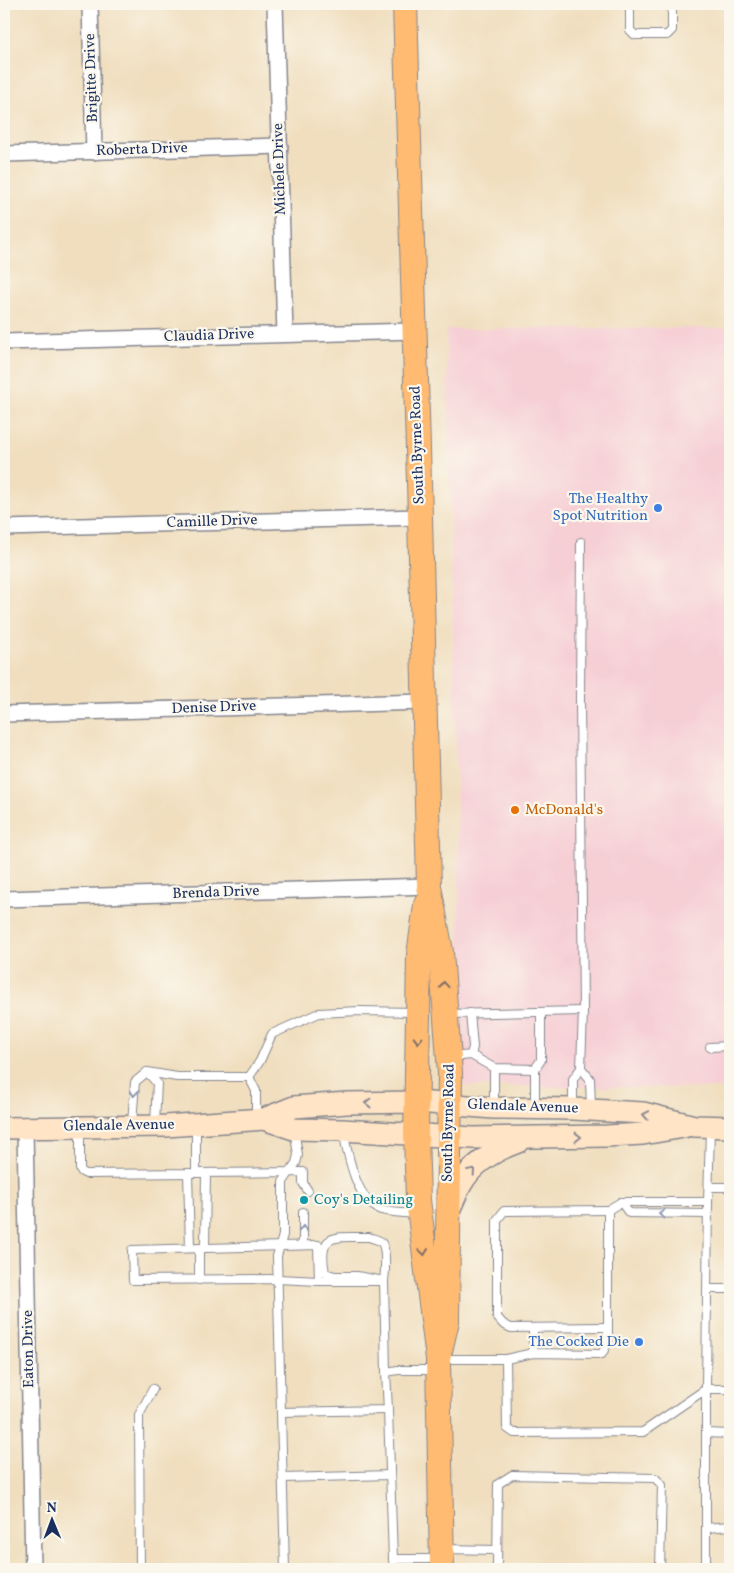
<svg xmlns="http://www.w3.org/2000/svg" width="734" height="1573" viewBox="0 0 734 1573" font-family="Vollkorn,serif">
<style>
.built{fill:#f6cfd5}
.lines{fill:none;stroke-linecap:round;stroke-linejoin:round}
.lane-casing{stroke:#86868e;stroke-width:10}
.street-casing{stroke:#86868e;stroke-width:18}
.secondary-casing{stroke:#86868e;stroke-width:24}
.primary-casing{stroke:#86868e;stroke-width:26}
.lane{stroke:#fff;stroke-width:8}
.street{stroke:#fff;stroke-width:15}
.secondary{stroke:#ffe4c6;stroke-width:21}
.primary{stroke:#ffbb71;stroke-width:24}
.oneway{stroke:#826e67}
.oneway2{stroke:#8d97ae}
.oneway3{stroke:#8d8a92}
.shop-dot{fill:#3f7fe0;stroke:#fbf7ec;stroke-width:2}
.food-dot{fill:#e8710a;stroke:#fbf7ec;stroke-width:2}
.culture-dot{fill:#0f9aa8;stroke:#fbf7ec;stroke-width:2}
.labels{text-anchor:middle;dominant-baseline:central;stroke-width:4.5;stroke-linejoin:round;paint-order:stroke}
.street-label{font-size:15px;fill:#1b2f5e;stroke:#fbf7ec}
.shop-label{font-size:15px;fill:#366cbe;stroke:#fbf7ec;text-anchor:end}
.food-label{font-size:15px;fill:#c56008;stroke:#fbf7ec;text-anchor:start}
.culture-label{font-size:15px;fill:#0d838f;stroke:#fbf7ec;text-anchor:start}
</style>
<rect width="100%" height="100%" fill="#fbf7ec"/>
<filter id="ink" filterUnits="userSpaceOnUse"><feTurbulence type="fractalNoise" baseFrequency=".02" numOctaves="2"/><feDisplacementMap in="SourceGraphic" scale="10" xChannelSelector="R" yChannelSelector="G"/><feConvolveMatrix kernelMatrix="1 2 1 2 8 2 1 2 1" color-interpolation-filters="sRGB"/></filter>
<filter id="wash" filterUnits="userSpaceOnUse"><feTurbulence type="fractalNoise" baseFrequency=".0096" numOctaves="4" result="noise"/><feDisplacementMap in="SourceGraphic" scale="20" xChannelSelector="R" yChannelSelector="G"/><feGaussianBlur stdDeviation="1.12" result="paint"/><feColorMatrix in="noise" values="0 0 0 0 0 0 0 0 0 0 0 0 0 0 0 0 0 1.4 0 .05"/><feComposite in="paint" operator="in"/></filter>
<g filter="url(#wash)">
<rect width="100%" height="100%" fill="#f0debe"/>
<path class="built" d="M 730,328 L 730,1088 L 463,1086 L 446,329 Z"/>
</g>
<g filter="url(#ink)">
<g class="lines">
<g class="lane-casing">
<g id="lane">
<path d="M 630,4 L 630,30 L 635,35 L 667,35 L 672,30 L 672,4"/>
<path d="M 581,542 L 580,699 L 583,1011 L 581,1068"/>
<path d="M 448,1014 L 583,1011"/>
<path d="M 710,1047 L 730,1046"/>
<path d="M 471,1055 L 494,1068 L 535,1069 L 541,1060 L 541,1012"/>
<path d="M 452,1057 L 471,1055 L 473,1047 L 470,1013"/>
<path d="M 147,1072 L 177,1077 L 249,1077 L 260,1061 L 272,1034 L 319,1013 L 359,1011 L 416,1012"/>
<path d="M 249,1077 L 256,1091 L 256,1118"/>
<path d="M 494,1106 L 494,1068"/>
<path d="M 535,1106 L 535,1069"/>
<path d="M 573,1108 L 573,1079 L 581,1068 L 590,1079 L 591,1108"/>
<path d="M 132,1124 L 135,1082 L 147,1072 L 157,1083 L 155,1124"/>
<path d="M 80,1129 L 80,1169 L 82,1172 L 86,1174 L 196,1173 L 196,1126"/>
<path d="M 343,1131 C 348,1155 356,1201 381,1210 C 392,1213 405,1213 416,1214"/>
<path d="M 188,1173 L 190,1248"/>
<path d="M 196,1173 L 303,1172 L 303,1183 L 308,1191"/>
<path d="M 709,1187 L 730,1187"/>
<path d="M 621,1202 L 629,1213 L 708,1214"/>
<path d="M 303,1212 L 303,1245"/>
<path d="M 369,1237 C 373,1239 378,1239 381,1242 C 387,1247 385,1273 384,1281 L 357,1276 L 335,1276 L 325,1273 C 317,1230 336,1238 369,1237 Z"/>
<path d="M 199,1248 L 199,1280"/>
<path d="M 205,1248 L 206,1173"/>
<path d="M 319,1281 L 318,1245 L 132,1250 L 133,1280 L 278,1279 L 319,1281 L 384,1281 L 386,1372"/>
<path d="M 708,1289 L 730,1289"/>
<path d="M 608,1327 L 511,1328 L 503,1324 L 497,1317 L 497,1220 L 504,1211 L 608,1210"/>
<path d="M 533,1353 L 533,1328"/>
<path d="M 442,1359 L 506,1359 L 533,1353 L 602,1354 L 608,1342 L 608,1210 L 621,1202 L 708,1202 L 710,1129"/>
<path d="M 506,1359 L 507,1428 L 514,1433 L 643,1432 L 706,1389 L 708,1202"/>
<path d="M 388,1410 L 393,1559"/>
<path d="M 281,1412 L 388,1410 L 386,1372 L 398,1370 L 436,1370"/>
<path d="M 706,1433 L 730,1434"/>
<path d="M 284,1478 L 390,1475"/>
<path d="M 706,1528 L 730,1526"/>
<path d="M 443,1549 L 497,1550"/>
<path d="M 140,1569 L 139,1415 L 153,1389"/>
<path d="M 285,1569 L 277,1256 L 283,1235 L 283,1182 L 296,1163 L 298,1155 L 294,1129"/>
<path d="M 394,1569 L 393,1559 L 438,1559"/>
<path d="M 497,1569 L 498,1484 L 512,1475 L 655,1478 L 662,1485 L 660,1569"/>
<path d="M 706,1569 L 706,1389 L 730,1389"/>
</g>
</g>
<g class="street-casing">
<g id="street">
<path d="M 90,4 L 94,152"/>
<path d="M 275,4 L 285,334"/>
<path d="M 4,154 L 280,146"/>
<path d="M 4,342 L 415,331"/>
<path d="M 4,528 L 420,517"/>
<path d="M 4,714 L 424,702"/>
<path d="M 4,899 L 429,886"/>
<path d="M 25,1128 L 33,1569"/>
</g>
</g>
<g class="secondary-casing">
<g id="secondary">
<path d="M 264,1119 L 294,1129 L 342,1130 L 473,1138 L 607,1136 L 643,1134 L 684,1127"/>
<path d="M 4,1128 L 166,1126 L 264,1119 L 294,1107 L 347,1103 L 417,1102 L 494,1108 L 573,1109 L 643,1113 L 694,1126 L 730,1127"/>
<path d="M 449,1211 C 453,1202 457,1191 462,1183 C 474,1162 496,1150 518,1142"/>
</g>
</g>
<g class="primary-casing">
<g id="primary">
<path d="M 405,4 L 420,517 L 429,886 L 441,952 L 450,1073 L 447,1321 L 438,1359"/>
<path d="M 426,905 L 419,955 L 416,1134 L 418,1200 L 438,1359 L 442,1569"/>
</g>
</g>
<use href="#lane" class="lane"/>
<use href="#street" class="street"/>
<use href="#secondary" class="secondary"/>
<use href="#primary" class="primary"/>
</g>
<defs><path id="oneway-chevron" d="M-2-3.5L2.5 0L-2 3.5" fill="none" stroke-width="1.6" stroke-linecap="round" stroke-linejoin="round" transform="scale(1.25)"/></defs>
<g class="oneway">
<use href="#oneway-chevron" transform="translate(444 985) rotate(-94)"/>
<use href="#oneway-chevron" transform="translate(418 1040) rotate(91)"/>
<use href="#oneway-chevron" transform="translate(424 1252) rotate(83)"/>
</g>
<g class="oneway2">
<use href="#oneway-chevron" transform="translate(134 1093) rotate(96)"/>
<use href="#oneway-chevron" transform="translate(662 1214) rotate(-180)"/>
<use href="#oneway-chevron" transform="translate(303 1229) rotate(-91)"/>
</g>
<g class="oneway3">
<use href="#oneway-chevron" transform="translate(368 1103) rotate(179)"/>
<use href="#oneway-chevron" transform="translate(646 1115) rotate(-169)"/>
<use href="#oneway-chevron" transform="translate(578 1137) rotate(-1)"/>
<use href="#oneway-chevron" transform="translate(472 1171) rotate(-49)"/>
</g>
</g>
<g class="shop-dot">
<circle cx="658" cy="508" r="5"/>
<circle cx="639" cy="1342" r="5"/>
</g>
<circle class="food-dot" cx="515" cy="810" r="5"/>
<circle class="culture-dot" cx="304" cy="1200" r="5"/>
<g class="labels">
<g class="street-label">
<text transform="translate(92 78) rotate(-92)">Brigitte Drive</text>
<text transform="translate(142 150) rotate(-2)">Roberta Drive</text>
<text transform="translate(280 169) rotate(-92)">Michele Drive</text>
<text transform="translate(209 336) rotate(-2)">Claudia Drive</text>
<text transform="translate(418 445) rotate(-92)">South Byrne Road</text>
<text transform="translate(212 522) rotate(-2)">Camille Drive</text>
<text transform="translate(214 708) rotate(-2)">Denise Drive</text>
<text transform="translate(216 893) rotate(-2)">Brenda Drive</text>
<text transform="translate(523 1107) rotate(2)">Glendale Avenue</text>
<text transform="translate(449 1123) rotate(-89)">South Byrne Road</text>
<text transform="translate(119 1126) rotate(-1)">Glendale Avenue</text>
<text transform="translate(29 1349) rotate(-91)">Eaton Drive</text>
</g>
<g class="shop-label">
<text x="648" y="499">The Healthy<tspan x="648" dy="17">Spot Nutrition</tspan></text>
<text x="629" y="1342">The Cocked Die</text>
</g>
<g class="food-label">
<text x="525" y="810">McDonald's</text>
</g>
<g class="culture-label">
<text x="314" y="1200">Coy's Detailing</text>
</g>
</g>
<rect width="734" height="1573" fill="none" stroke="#fbf7ec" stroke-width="20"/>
<g transform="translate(52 1520) rotate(359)" stroke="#fbf7ec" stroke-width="4" paint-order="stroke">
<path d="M0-4L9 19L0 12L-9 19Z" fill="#1b2f5e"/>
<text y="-8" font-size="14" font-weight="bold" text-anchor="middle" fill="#1b2f5e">N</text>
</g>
</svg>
